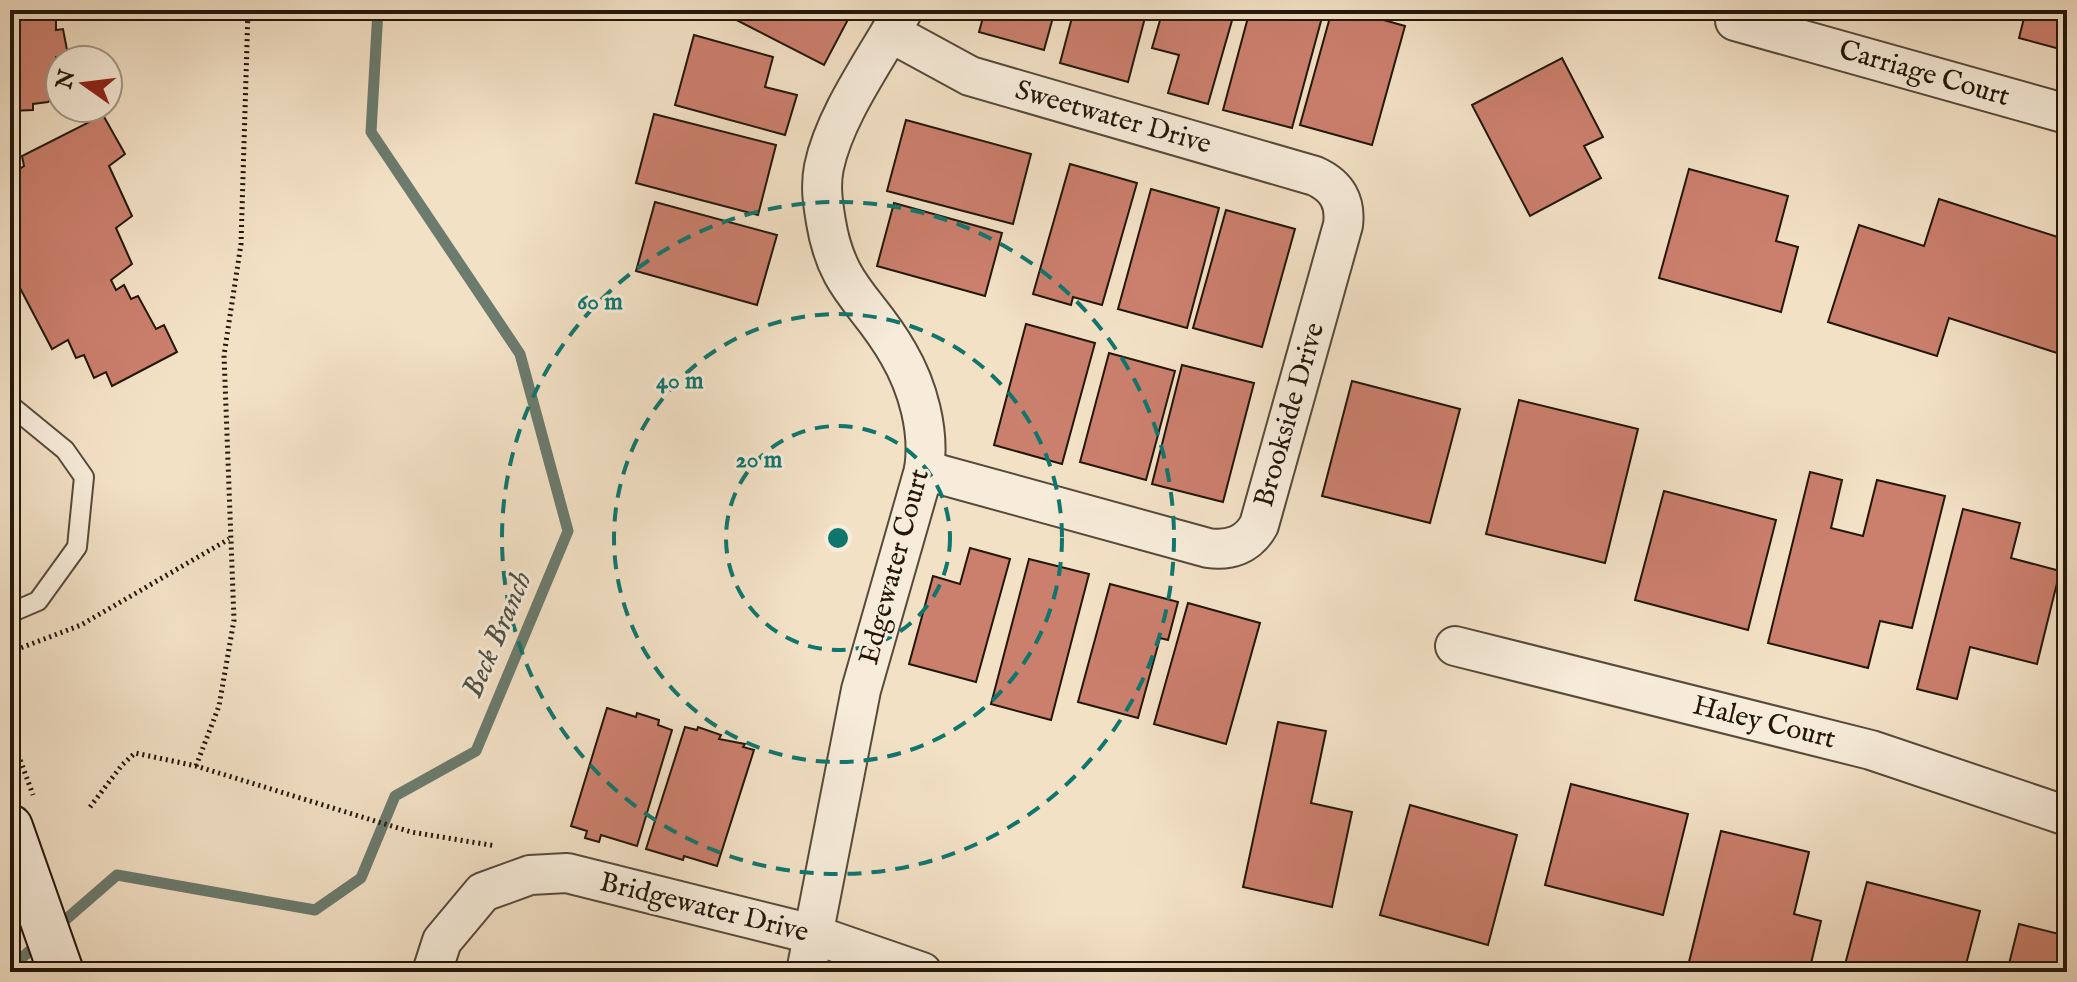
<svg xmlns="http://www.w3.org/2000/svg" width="2077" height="982" viewBox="0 0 2077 982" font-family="'IM FELL English',serif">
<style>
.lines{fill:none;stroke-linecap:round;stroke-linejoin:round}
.stream{stroke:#6b7b6e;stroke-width:11}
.building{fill:#cb7f6d;stroke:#22170b;stroke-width:2}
.service-casing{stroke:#564a3a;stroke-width:22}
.minor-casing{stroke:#564a3a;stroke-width:42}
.secondary-casing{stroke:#22170b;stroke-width:48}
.path{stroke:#22170b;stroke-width:5;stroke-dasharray:2 4;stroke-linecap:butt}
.service{stroke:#f7ecda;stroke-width:18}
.minor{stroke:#f7ecda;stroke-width:38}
.secondary{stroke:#f7ecda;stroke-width:44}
.ring{fill:none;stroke:#0f766e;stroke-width:4;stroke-dasharray:14 10}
.labels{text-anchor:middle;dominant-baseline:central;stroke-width:6;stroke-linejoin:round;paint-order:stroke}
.street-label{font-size:28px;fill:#22170b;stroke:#f7ecda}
.water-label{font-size:30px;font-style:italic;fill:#4d5145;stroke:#f7ecda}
.centre{fill:#0f766e;stroke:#f7ecda;stroke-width:4}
.ring-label{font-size:24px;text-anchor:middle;font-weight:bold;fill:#0f766e;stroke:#f7ecda;stroke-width:6;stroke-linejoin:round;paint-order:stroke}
</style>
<rect width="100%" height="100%" fill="#f3e1c6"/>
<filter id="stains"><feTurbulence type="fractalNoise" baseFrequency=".0025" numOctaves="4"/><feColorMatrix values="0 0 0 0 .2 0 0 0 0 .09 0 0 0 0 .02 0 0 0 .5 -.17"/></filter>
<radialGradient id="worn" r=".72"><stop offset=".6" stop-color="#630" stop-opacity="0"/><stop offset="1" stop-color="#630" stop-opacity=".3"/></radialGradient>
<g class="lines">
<g class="stream">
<path d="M 56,928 L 117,875 L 315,910 L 361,878 L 395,796 L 476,751 L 568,531 L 520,354 L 371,132 L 378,10"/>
<path d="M 10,968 L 40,942"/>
</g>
</g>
<g class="building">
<path d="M 10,10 L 56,10 L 56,30 L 63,29 L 68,55 L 56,57 L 60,93 L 48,102 L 33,104 L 33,110 L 10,111 Z"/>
<path d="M 717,10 L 853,10 L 824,65 Z"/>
<path d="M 985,10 L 1055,10 L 1044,50 L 979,32 Z"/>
<path d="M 1074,10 L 1147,10 L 1128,82 L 1060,63 Z"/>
<path d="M 1163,10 L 1235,10 L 1208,104 L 1168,93 L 1179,55 L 1152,48 Z"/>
<path d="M 1250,10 L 1324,10 L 1292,128 L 1223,110 Z"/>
<path d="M 1332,10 L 1348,10 L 1405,26 L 1372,145 L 1300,125 Z"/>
<path d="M 2026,10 L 2067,10 L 2067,51 L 2019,38 Z"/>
<path d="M 694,35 L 773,57 L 765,87 L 797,95 L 785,135 L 675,105 Z"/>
<path d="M 1562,58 L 1603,137 L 1584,146 L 1601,178 L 1530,216 L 1472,105 Z"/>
<path d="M 654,114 L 776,145 L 758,215 L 636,183 Z"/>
<path d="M 103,115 L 125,154 L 109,166 L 132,216 L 116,228 L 132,264 L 111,280 L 116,290 L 124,285 L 131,299 L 138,296 L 156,329 L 164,325 L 177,352 L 112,386 L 106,372 L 94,378 L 84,355 L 76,358 L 68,340 L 52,349 L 10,269 L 10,207 L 13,204 L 10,196 L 10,175 L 24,166 L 22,156 Z"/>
<path d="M 906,120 L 1031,154 L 1013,224 L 887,191 Z"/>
<path d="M 1070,164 L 1137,183 L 1102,305 L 1073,297 L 1071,305 L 1033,294 Z"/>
<path d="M 1689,169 L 1788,196 L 1776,241 L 1798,247 L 1781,312 L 1659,278 Z"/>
<path d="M 1151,189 L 1219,208 L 1187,328 L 1118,309 Z"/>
<path d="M 1939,199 L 2067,240 L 2067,321 L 2057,353 L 1949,318 L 1937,356 L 1828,322 L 1859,225 L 1924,246 Z"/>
<path d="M 655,202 L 777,235 L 757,305 L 636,271 Z"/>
<path d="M 894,203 L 1002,233 L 985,296 L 877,266 Z"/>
<path d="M 1226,210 L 1295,229 L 1262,347 L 1193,328 Z"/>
<path d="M 1026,324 L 1095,343 L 1062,464 L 994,445 Z"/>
<path d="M 1109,353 L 1175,371 L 1146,480 L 1080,462 Z"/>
<path d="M 1182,365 L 1254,383 L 1223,502 L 1152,484 Z"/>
<path d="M 1352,381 L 1460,409 L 1430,523 L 1322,496 Z"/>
<path d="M 1519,400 L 1638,429 L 1605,563 L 1486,534 Z"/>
<path d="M 1810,472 L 1842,480 L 1831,528 L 1863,536 L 1877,480 L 1945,496 L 1912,628 L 1880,621 L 1868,668 L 1768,643 Z"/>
<path d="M 1664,491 L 1776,520 L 1748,630 L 1635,600 Z"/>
<path d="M 1963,509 L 2020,523 L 2011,558 L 2060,571 L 2037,664 L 1970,647 L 1957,699 L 1917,689 Z"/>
<path d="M 970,548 L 1010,559 L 976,682 L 909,664 L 933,576 L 960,584 Z"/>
<path d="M 1029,559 L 1089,574 L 1051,720 L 991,704 Z"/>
<path d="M 1110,584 L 1178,602 L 1168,640 L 1160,638 L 1138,718 L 1078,702 Z"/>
<path d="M 1188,603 L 1260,623 L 1226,744 L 1154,724 Z"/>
<path d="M 607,708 L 636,717 L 637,713 L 659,720 L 658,725 L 672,730 L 637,846 L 601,835 L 599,842 L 585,838 L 587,831 L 571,826 Z"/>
<path d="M 1278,722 L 1326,731 L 1311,803 L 1352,812 L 1332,907 L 1243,887 Z"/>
<path d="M 685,727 L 697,730 L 698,727 L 721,735 L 719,739 L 745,744 L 743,747 L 754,750 L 717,866 L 684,856 L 683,860 L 646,849 Z"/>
<path d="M 1571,784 L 1688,814 L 1663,915 L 1545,885 Z"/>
<path d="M 1410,805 L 1517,835 L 1488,945 L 1380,915 Z"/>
<path d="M 1721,831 L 1809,852 L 1794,914 L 1821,921 L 1809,972 L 1781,967 L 1780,972 L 1712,972 L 1688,966 Z"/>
<path d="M 1867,882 L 1980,911 L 1964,972 L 1843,972 Z"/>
<path d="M 2019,924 L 2067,936 L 2067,958 L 2063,972 L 2007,972 Z"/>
</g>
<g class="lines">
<g class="service-casing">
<path id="service" d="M 10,405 L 65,450 L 84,477 L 77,547 L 38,601 L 10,613"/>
</g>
<g class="minor-casing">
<g id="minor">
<path d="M 1740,10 L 1735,21 L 2067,114"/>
<path d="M 891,33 L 970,76 L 1315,176 C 1337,186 1346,202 1343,225 L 1259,525 C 1248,545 1230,551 1208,548 L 924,470"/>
<path d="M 1455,646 L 1871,750 L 2067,816"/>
<path d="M 432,972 L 442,941 L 483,892 L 530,875 L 567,873 L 812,934 L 922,972"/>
<path d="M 806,972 L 861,690 L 924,470 C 930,431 918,387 898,353 C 868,300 837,289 826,222 C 823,204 820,186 824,167 C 835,114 877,58 903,10"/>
</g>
</g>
<g class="secondary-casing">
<path id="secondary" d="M 10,827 L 61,972"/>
</g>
<g class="path">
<path d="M 10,652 L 81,625 L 229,539"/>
<path d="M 10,732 L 33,795"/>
<path d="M 196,766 L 219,706 L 234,620 L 224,355 L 241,244 L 248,10"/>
<path d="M 90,807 L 122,765 L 135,753 L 196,766 L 411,832 L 496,846"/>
</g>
<use href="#service" class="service"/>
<use href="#minor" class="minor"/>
<use href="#secondary" class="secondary"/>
</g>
<g class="ring">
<circle cx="838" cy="538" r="112"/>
<circle cx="838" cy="538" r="224"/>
<circle cx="838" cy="538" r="336"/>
</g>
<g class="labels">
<g class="street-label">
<text transform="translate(1924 74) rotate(16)">Carriage Court</text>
<text transform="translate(1113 118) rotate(16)">Sweetwater Drive</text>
<text transform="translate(1290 415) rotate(-74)">Brookside Drive</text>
<text transform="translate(895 567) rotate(-75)">Edgewater Court</text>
<text transform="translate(1764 723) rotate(14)">Haley Court</text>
<text transform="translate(704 908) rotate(14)">Bridgewater Drive</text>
</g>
<g class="water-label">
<text transform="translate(498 635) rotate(-67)">Beck Branch</text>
</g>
</g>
<circle cx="838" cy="538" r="12" class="centre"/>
<g class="ring-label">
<text x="600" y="309">60 m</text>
<text x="680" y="388">40 m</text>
<text x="759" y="467">20 m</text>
</g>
<rect width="2077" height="982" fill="none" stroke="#f3e1c6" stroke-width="40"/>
<rect x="12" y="12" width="2053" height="958" fill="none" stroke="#22170b" stroke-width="4"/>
<rect x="20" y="20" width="2037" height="942" fill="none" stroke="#22170b" stroke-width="2"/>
<g transform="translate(84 84) rotate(284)"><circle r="38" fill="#f7ecda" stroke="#a29787" stroke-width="2"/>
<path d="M0-6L14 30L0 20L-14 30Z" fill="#8f2418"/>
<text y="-12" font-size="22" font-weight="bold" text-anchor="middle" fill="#22170b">N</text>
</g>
<rect width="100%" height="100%" filter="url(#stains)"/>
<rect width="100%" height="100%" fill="url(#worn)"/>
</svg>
